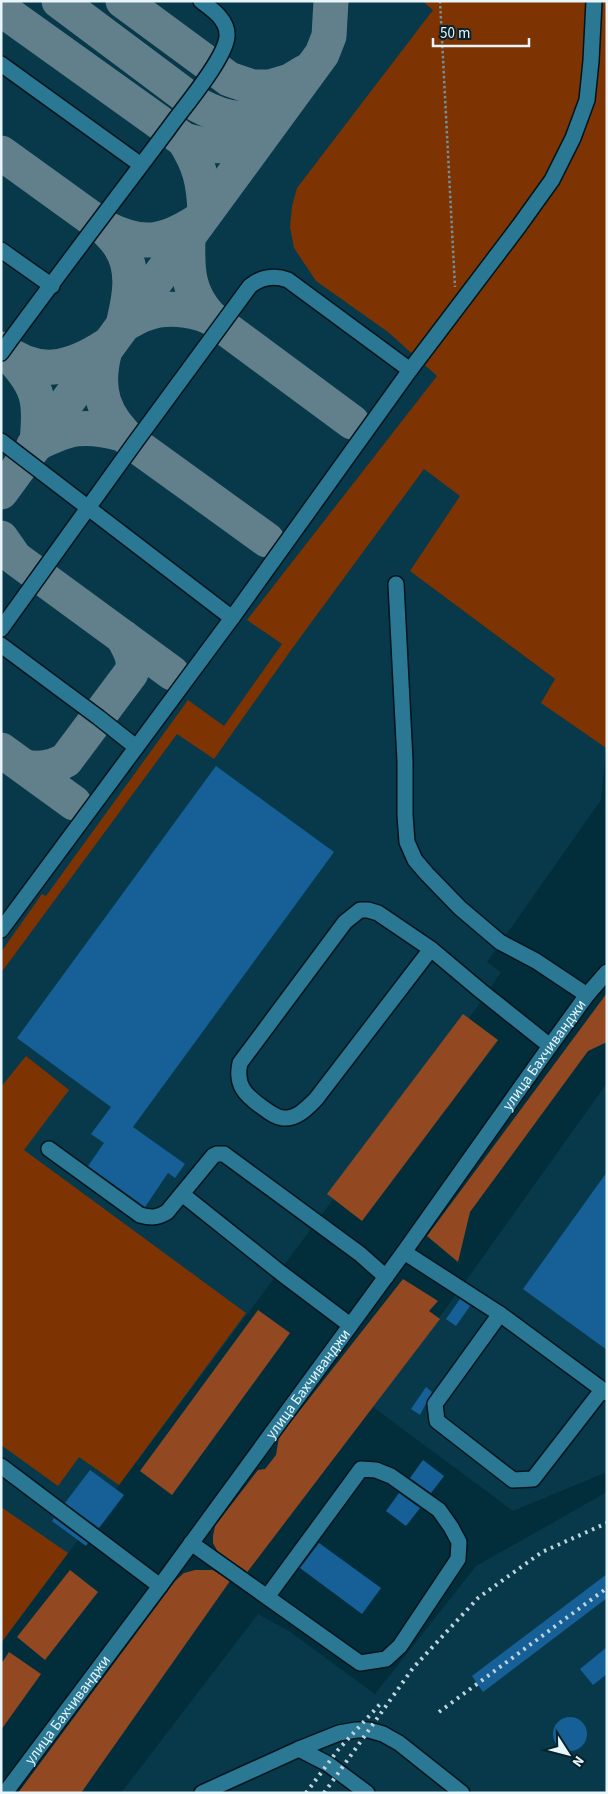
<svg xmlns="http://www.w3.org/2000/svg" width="608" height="1794" viewBox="0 0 608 1794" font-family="'Source Sans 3',sans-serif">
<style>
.built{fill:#07394a}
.green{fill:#7d3302}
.forest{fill:#924922}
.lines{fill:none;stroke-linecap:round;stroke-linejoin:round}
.taxiway{stroke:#62808b;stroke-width:35}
.building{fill:#166097}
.minor-casing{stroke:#00141c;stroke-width:18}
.path{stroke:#74919b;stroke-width:2.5;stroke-dasharray:2.5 2.5;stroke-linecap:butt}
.minor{stroke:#2a7894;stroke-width:15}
.rail{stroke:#c1d4db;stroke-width:4;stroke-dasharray:2.5 5;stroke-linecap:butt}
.labels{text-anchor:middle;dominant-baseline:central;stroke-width:5;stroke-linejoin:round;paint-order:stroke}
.street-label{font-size:15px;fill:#e8f6fc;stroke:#0a222b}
</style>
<rect width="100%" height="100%" fill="#022d3b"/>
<g class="built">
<path d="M 1,1 L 607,1 L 460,496 L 411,571 L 556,680 L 542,703 L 606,748 L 601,800 L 487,962 L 501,972 L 481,1002 L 1,1643 Z"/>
<path d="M 607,1083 L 607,1472 L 513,1511 L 373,1407 L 460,1289 Z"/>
<path d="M 607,1492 L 607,1793 L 121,1793 L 258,1614 L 289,1631 L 375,1694 L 476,1566 Z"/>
</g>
<g class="green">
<path d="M 422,1 L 607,1 L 606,748 L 541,703 L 555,679 L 410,571 L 460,496 L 424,469 L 291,650 L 214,759 L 177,734 L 1,973 L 1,952 L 42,894 L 46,896 L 188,700 L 224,726 L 282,644 L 247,620 L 437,376 L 388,332 L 316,281 L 294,248 L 290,227 L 292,206 L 297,188 L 433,10 Z"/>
<path d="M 26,1056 L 69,1090 L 24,1150 L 246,1313 L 119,1485 L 79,1457 L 58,1486 L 1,1445 L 1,1087 Z"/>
<path d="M 1,1507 L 68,1553 L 1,1643 Z"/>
</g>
<g class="forest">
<path d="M 607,993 L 607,1042 L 588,1051 L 470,1212 L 458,1262 L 427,1236 Z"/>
<path d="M 463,1014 L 498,1040 L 362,1221 L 327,1194 Z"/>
<path d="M 403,1279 L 438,1301 L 429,1311 L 440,1319 L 245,1575 L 221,1558 L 213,1543 L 213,1536 L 215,1526 L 258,1470 L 265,1469 L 276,1455 L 279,1437 Z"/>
<path d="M 258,1310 L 290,1333 L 172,1495 L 140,1471 Z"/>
<path d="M 70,1570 L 98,1592 L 45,1660 L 17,1637 Z"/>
<path d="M 195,1570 L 213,1570 L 230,1581 L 81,1793 L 18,1793 L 175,1581 L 184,1573 Z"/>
<path d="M 9,1652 L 41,1674 L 1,1730 L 1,1664 Z"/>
</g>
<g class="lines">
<g class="taxiway">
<path d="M 59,1 L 198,105 C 230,122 249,124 280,103"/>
<path d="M 123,1 L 229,79 L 252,87 L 270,87 L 290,81 L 305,72"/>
<path d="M 1,9 L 184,140 C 217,150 232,147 263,133"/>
<path d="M 184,140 C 200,165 204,183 205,213"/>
<path d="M 1,153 L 105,228 C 143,247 164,243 198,221"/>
<path d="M 105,228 C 110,234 116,239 120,246 C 135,269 130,296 124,321"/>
<path d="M 188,236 C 187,269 187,292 210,317 L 352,422"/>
<path d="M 124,324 C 131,321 138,316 145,314 C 165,306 191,309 210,317"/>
<path d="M 1,349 C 38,377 69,370 106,346"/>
<path d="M 105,350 C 94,390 103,416 134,444 L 267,540"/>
<path d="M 12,358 C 41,389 40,403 37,444"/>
<path d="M 34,445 C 69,427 84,424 122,434"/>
<path d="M 1,492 L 322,54 L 329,36 L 331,1"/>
<path d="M 1,538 L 15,558 L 172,673"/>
<path d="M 1,750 L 74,803"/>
<path d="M 25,767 C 40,770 53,768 66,760 L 131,673 C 137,660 129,649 123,637"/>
</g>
</g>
<g class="building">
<path d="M 216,766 L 334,852 L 133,1127 L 185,1164 L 175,1178 L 168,1173 L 145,1207 L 88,1166 L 104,1143 L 91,1134 L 111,1107 L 17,1038 Z"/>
<path d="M 607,1172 L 607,1350 L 523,1289 Z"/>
<path d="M 460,1299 L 470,1306 L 456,1326 L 446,1319 Z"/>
<path d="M 426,1387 L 432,1392 L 420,1415 L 411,1409 Z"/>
<path d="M 423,1460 L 444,1476 L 431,1493 L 410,1478 Z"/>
<path d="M 90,1470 L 124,1495 L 99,1528 L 65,1503 Z"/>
<path d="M 399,1493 L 420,1508 L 406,1526 L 386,1511 Z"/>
<path d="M 54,1518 L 88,1543 L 86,1546 L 52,1521 Z"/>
<path d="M 319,1543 L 381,1588 L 362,1614 L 300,1568 Z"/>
<path d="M 607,1574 L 607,1598 L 483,1692 L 472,1676 Z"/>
<path d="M 607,1647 L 607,1674 L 593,1685 L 580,1669 Z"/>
<circle cx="570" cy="1734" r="17"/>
</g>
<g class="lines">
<g class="minor-casing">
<g id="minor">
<path d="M 1,64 L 141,165"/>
<path d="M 1,250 L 52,286"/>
<path d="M 1,353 C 56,277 113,203 169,128 C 183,108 226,58 227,36 C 228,20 212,9 201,1"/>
<path d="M 1,441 L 232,618"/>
<path d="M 396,584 L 405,761 L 405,815 L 407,842 L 415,860 L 427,874 L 460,908 L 500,942 L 536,961 L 587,995"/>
<path d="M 1,629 L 134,444 L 250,286 C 261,277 275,275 288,280 L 410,370"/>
<path d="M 1,645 L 98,717 L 136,747"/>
<path d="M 1,930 L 232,618 L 410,370 L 519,226 L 552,180 L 573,138 L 587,100 L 591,61 L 594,1"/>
<path d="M 431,949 L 316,1099 C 307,1108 297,1119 283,1118 C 275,1117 269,1112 262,1107 C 245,1095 235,1085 240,1063 L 345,922 L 360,910 L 368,910 L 378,913 L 431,949 L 481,991 L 550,1046"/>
<path d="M 49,1149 L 140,1215 C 151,1218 157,1218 167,1212 L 213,1156 L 217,1154 L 224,1154 L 360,1254 L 386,1277"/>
<path d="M 182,1194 L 281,1273 L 350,1325"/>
<path d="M 404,1252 L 500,1314 L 607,1393"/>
<path d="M 500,1314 L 435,1404 L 437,1421 L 513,1480 L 533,1479 L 602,1390"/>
<path d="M 1,1466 L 160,1586"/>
<path d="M 191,1543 L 360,1663 L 386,1659 L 400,1646 L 458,1559 L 459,1542 L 451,1527 L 439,1510 L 391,1476 L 376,1470 L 361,1469 L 267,1597"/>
<path d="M 299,1749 L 328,1764 L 367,1793"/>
<path id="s1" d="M 5,1793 L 160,1586 L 404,1252 L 550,1046 L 587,995 L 607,972"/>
<path d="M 202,1793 L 299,1749 L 339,1733 L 356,1730 L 369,1730 L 383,1734 L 399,1743 L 462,1793"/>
</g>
</g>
<path class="path" d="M 440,1 L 455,287"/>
<use href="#minor" class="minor"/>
<g class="rail">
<path d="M 439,1712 L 607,1588"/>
<path d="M 306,1793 L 338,1750 L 381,1703"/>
<path d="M 324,1793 L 413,1668 L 478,1598 L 542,1552 L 607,1523"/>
</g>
</g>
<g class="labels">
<g class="street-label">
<text stroke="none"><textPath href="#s1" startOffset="914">улица Бахчиванджи</textPath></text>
<text stroke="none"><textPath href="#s1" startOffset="509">улица Бахчиванджи</textPath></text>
<text stroke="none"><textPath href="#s1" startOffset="104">улица Бахчиванджи</textPath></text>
</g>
</g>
<rect width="608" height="1794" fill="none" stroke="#e8f6fc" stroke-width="5"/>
<g transform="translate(568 1754) rotate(126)" stroke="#0a222b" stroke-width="4" paint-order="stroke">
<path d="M0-4L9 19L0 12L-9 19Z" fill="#e8f6fc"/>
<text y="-8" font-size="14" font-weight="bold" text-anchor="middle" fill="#e8f6fc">N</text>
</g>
<path d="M433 38v8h96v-8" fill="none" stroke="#e8f6fc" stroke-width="2.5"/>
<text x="440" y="38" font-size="15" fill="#e8f6fc" stroke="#0a222b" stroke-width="4" paint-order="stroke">50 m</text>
</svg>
